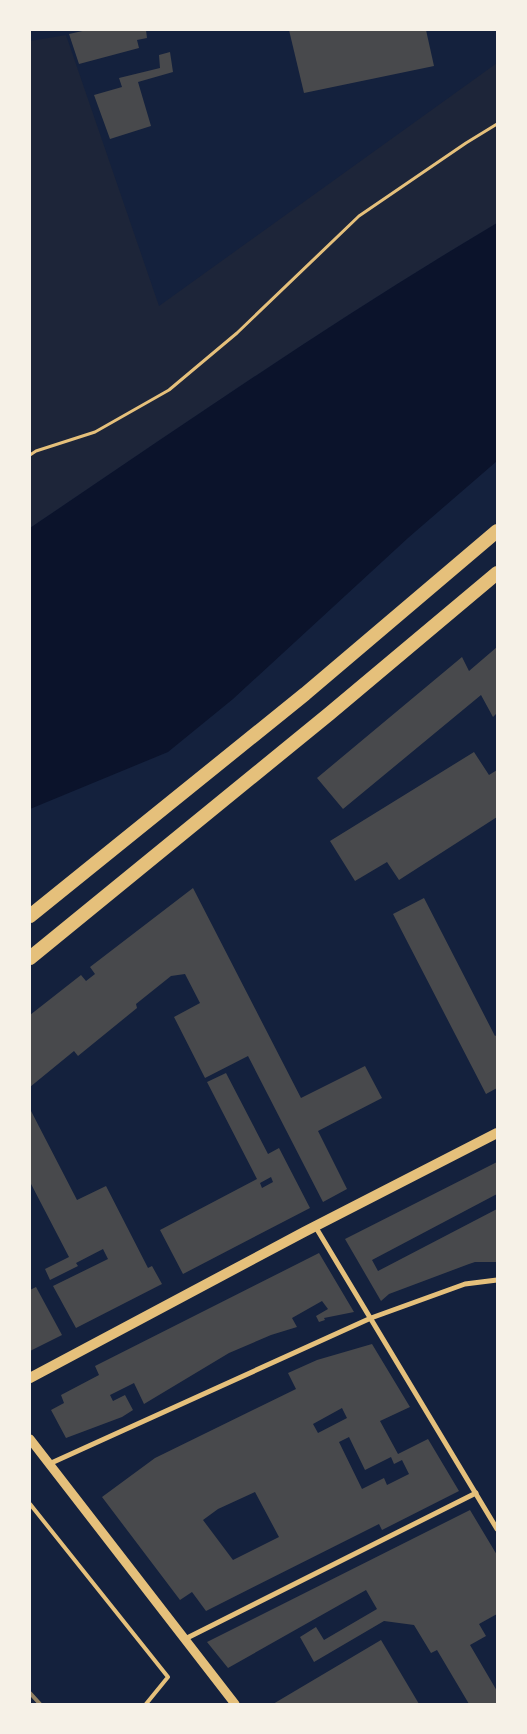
<svg xmlns="http://www.w3.org/2000/svg" width="527" height="1734" viewBox="0 0 527 1734" font-family="Cabin,sans-serif">
<style>
.green{fill:#1d2539}
.water{fill:#0b132b}
.building{fill:#48494c;fill-rule:evenodd}
.lines{fill:none;stroke-linecap:round;stroke-linejoin:round}
.path{stroke:#e5c07b;stroke-width:3}
.service{stroke:#e5c07b;stroke-width:4}
.minor{stroke:#e5c07b;stroke-width:5}
.tertiary{stroke:#e5c07b;stroke-width:9}
.secondary{stroke:#e5c07b;stroke-width:10}
.trunk{stroke:#e5c07b;stroke-width:14}
.rail{stroke:#918062;stroke-width:4}
</style>
<rect width="100%" height="100%" fill="#14213d"/>
<path class="green" d="M 66,35 L 159,306 L 497,63 L 497,223 C 337,318 184,424 30,528 L 30,41 Z"/>
<path class="water" d="M 497,223 L 497,461 L 408,538 L 233,699 L 168,752 L 30,809 L 30,528 C 184,424 337,318 497,223 Z"/>
<g class="building">
<path d="M 87,30 L 146,30 L 147,38 L 137,40 L 139,48 L 79,64 L 69,34 Z"/>
<path d="M 289,30 L 426,30 L 434,66 L 304,93 Z"/>
<path d="M 170,52 L 173,72 L 138,82 L 151,126 L 110,139 L 94,95 L 122,87 L 119,78 L 160,68 L 159,55 Z"/>
<path d="M 497,647 L 497,713 L 493,717 L 481,695 L 343,809 L 317,778 L 462,657 L 469,671 Z"/>
<path d="M 474,752 L 489,775 L 497,770 L 497,817 L 399,880 L 387,862 L 355,881 L 330,841 Z"/>
<path d="M 193,888 L 301,1098 L 365,1066 L 382,1098 L 318,1131 L 347,1189 L 323,1202 L 248,1056 L 205,1078 L 174,1017 L 200,1003 L 185,974 L 171,976 L 136,1004 L 137,1008 L 78,1056 L 74,1051 L 30,1087 L 30,1015 L 81,975 L 86,981 L 95,974 L 90,967 Z"/>
<path d="M 424,898 L 495,1036 L 497,1035 L 497,1088 L 486,1094 L 393,914 Z"/>
<path d="M 226,1073 L 268,1154 L 279,1148 L 310,1208 L 183,1274 L 160,1230 L 257,1179 L 207,1082 ZM 271,1177 L 273,1182 L 262,1188 L 260,1183 Z"/>
<path d="M 30,1109 L 77,1200 L 106,1186 L 148,1268 L 152,1266 L 162,1284 L 76,1328 L 53,1286 L 108,1259 L 103,1249 L 76,1263 L 78,1266 L 50,1280 L 45,1269 L 69,1257 L 30,1182 Z"/>
<path d="M 497,1162 L 497,1194 L 372,1260 L 378,1271 L 497,1209 L 497,1262 L 475,1262 L 469,1264 L 389,1294 L 381,1301 L 345,1239 Z"/>
<path d="M 319,1253 L 354,1312 L 324,1318 L 325,1320 L 319,1322 L 316,1316 L 328,1309 L 322,1301 L 292,1318 L 297,1327 L 271,1335 L 229,1353 L 144,1404 L 134,1383 L 110,1395 L 113,1401 L 125,1395 L 133,1410 L 122,1417 L 66,1438 L 51,1410 L 64,1403 L 61,1395 L 99,1375 L 95,1366 Z"/>
<path d="M 36,1287 L 62,1335 L 30,1351 L 30,1290 Z"/>
<path d="M 372,1344 L 410,1407 L 380,1421 L 398,1454 L 428,1439 L 459,1491 L 382,1530 L 379,1524 L 206,1611 L 192,1592 L 180,1600 L 102,1497 L 155,1458 L 296,1389 L 288,1373 L 317,1360 ZM 342,1408 L 347,1418 L 318,1433 L 313,1424 ZM 349,1437 L 365,1470 L 391,1457 L 394,1464 L 402,1460 L 409,1474 L 387,1485 L 384,1478 L 362,1489 L 339,1442 ZM 255,1492 L 279,1537 L 233,1560 L 203,1520 L 218,1509 Z"/>
<path d="M 470,1510 L 497,1555 L 497,1614 L 479,1624 L 486,1636 L 470,1645 L 497,1691 L 497,1704 L 469,1704 L 437,1650 L 431,1653 L 414,1625 L 384,1621 L 314,1662 L 300,1637 L 316,1627 L 324,1640 L 377,1609 L 366,1590 L 228,1668 L 207,1642 Z"/>
<path d="M 381,1640 L 419,1704 L 273,1704 Z"/>
</g>
<g class="lines">
<path class="path" d="M 30,455 L 36,451 L 95,432 L 169,390 L 237,333 L 359,216 L 466,143 L 497,124"/>
<path class="service" d="M 30,1504 L 168,1677 L 146,1704"/>
<g class="minor">
<path d="M 315,1226 L 497,1529"/>
<path d="M 49,1464 L 371,1318 L 465,1284 L 497,1280"/>
<path d="M 185,1639 L 476,1493"/>
</g>
<path class="tertiary" d="M 30,1439 L 235,1704"/>
<path class="secondary" d="M 30,1378 L 304,1232 L 497,1133"/>
<g class="trunk">
<path d="M 30,916 L 305,694 L 497,531"/>
<path d="M 30,958 L 329,714 L 497,573"/>
</g>
<path class="rail" d="M 30,1693 L 40,1704"/>
</g>
<rect width="527" height="1734" fill="none" stroke="#f6f1e7" stroke-width="62"/>
</svg>
